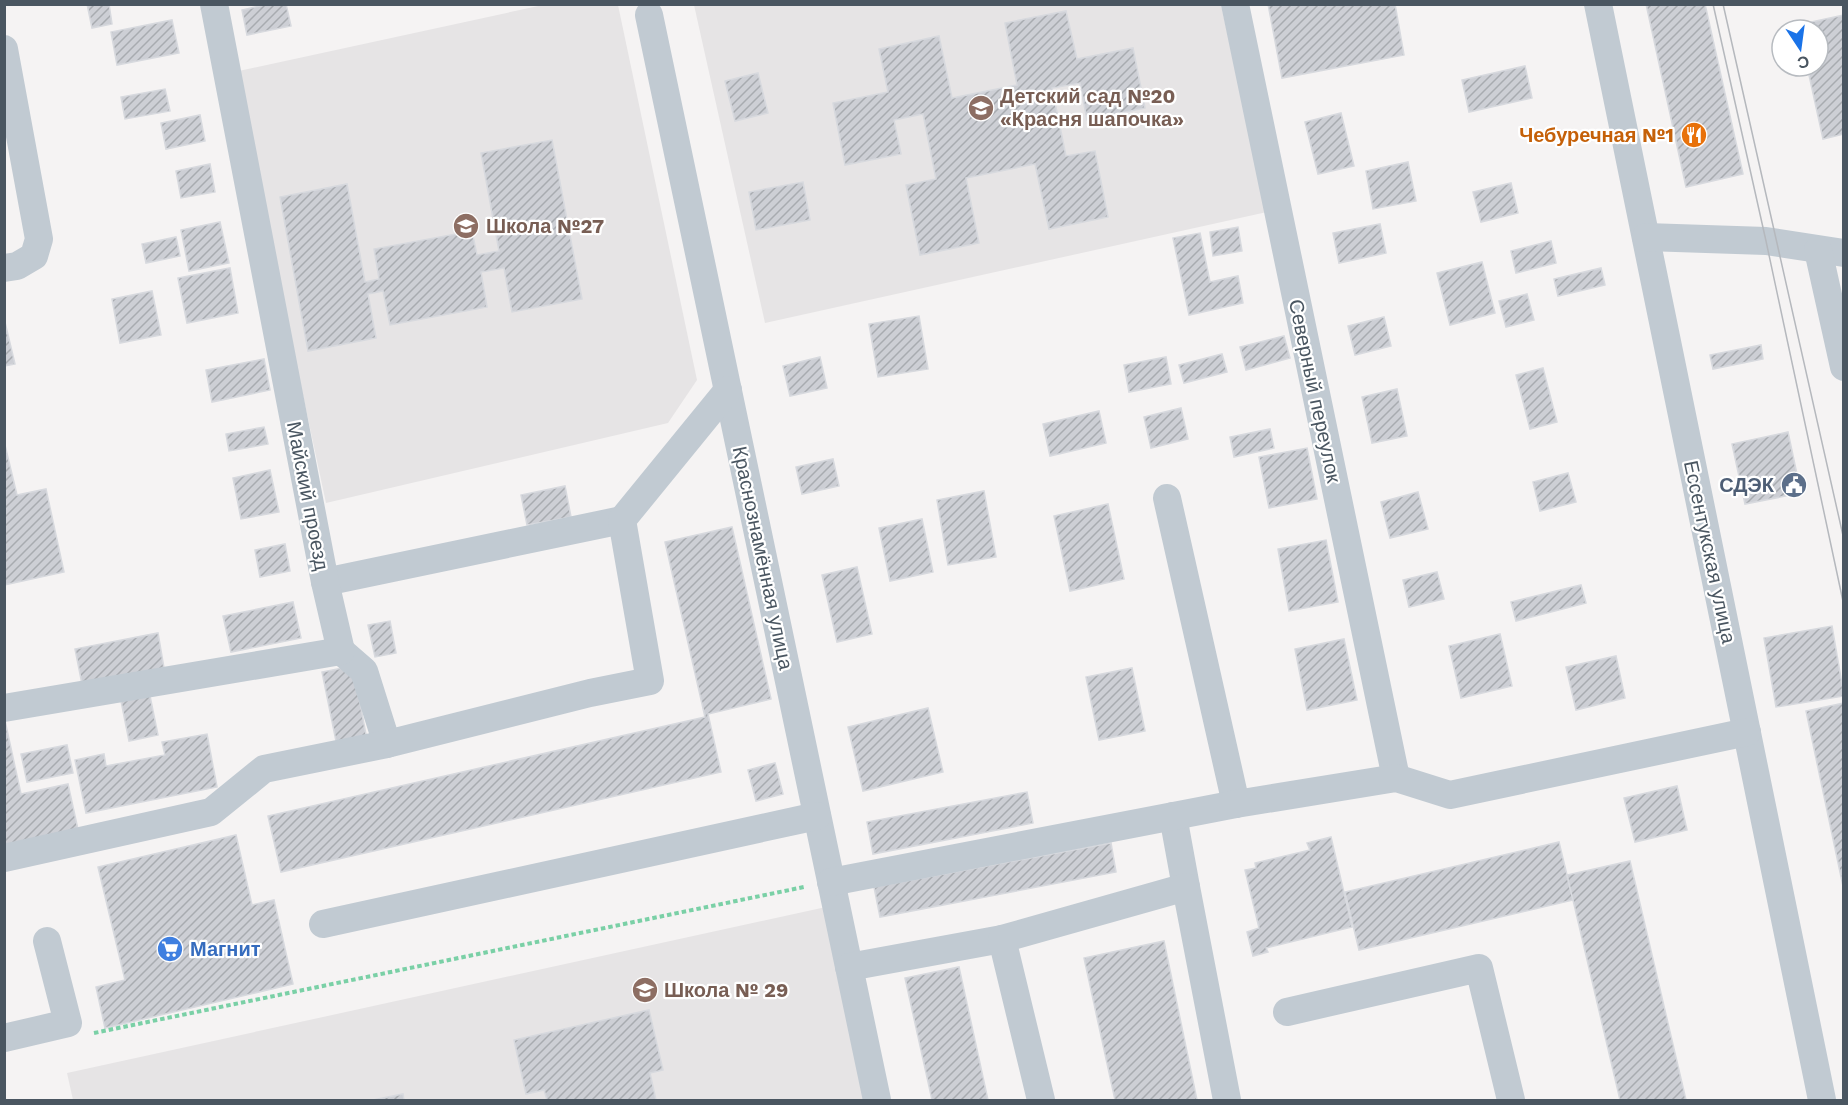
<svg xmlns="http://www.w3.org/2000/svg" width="1848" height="1105" viewBox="0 0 1848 1105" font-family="'Work Sans',sans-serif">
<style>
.education{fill:#e6e4e5}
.building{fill:url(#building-hatch);stroke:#d7d9de;stroke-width:1.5}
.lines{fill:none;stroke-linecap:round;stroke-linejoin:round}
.path{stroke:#7ad0a6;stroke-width:4;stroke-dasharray:4.5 3;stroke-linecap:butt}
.minor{stroke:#c1cad2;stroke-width:28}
.tram{stroke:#b5b8bd;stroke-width:1.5}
.labels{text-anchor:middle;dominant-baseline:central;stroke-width:4.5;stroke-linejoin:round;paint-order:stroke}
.education-label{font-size:20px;font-weight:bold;fill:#785e54;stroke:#fff;text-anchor:start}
.food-label{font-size:20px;font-weight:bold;fill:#c56008;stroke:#fff;text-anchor:end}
.street-label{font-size:20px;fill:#4a5661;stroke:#fff}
.service-label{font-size:20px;font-weight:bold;fill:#4e5e75;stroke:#fff;text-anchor:end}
.shop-label{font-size:20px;font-weight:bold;fill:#366cbe;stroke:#fff;text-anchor:start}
</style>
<defs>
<pattern id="building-hatch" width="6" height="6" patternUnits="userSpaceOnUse" patternTransform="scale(1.5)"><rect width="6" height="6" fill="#cdcfd5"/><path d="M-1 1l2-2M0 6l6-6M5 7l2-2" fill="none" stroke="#a8abb0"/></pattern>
</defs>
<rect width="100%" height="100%" fill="#f5f3f3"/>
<g class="education">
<path d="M 543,5 L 618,5 L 697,380 L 668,423 L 326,503 L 234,72 Z"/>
<path d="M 694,5 L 1221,5 L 1267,212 L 765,323 Z"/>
<path d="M 826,907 L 866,1100 L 73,1100 L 67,1073 Z"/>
</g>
<g class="building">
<path d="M 87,4 L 109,4 L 112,24 L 92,28 Z"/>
<path d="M 269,4 L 286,4 L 291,26 L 247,35 L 242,10 Z"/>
<path d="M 1268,4 L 1395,4 L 1404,55 L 1282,78 Z"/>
<path d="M 1646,4 L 1705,4 L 1743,174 L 1686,187 Z"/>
<path d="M 1066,11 L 1077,59 L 1133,48 L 1145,108 L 1087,120 L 1080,83 L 1052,88 L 1066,156 L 1095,151 L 1108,217 L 1049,229 L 1035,164 L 966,178 L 979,243 L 920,255 L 906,185 L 936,179 L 923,114 L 894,120 L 901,154 L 845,165 L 833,103 L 888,92 L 879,49 L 939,36 L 952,98 L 1017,85 L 1005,23 Z"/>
<path d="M 1844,15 L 1844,134 L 1823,139 L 1807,66 L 1818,66 L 1818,30 L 1798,30 L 1797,25 Z"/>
<path d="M 172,20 L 179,53 L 117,65 L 111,32 Z"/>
<path d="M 1525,66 L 1532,98 L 1469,112 L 1462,80 Z"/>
<path d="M 758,73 L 768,113 L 735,121 L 725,81 Z"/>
<path d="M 165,89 L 170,111 L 125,119 L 121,97 Z"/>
<path d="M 1341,113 L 1354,166 L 1318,174 L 1305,122 Z"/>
<path d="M 200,115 L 205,141 L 166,149 L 161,123 Z"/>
<path d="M 552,140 L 582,299 L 512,312 L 504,268 L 481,272 L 487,307 L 390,325 L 383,291 L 368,294 L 376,338 L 308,351 L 280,197 L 347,184 L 365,282 L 379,279 L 374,249 L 472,231 L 477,255 L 499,251 L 481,153 Z"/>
<path d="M 1408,162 L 1416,201 L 1373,209 L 1366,171 Z"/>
<path d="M 210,164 L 215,192 L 181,198 L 176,171 Z"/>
<path d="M 803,182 L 810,220 L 756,230 L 749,192 Z"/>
<path d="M 1511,183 L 1518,213 L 1481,222 L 1473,192 Z"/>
<path d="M 220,222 L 229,263 L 189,271 L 181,230 Z"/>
<path d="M 1380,224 L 1386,253 L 1339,263 L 1333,233 Z"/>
<path d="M 1238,227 L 1242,251 L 1213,256 L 1210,232 Z"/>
<path d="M 1200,233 L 1210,282 L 1238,276 L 1243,303 L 1189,315 L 1173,238 Z"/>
<path d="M 176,237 L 180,256 L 146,263 L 142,244 Z"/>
<path d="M 1551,241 L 1556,263 L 1516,273 L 1511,251 Z"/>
<path d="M 1482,262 L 1495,313 L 1450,325 L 1437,273 Z"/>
<path d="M 230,268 L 238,313 L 187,323 L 178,278 Z"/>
<path d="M 1601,268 L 1605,285 L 1558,296 L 1554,279 Z"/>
<path d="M 152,291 L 161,335 L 120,343 L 112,299 Z"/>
<path d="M 1527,294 L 1534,320 L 1506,327 L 1499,301 Z"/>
<path d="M 919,316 L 928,369 L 878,377 L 869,324 Z"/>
<path d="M 1384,317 L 1391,346 L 1355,355 L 1348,326 Z"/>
<path d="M 4,318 L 15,364 L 4,366 Z"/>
<path d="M 1284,336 L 1290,358 L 1246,370 L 1240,347 Z"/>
<path d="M 1761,345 L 1763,359 L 1713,369 L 1710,355 Z"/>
<path d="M 1222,354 L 1227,372 L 1184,383 L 1179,365 Z"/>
<path d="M 820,357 L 827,388 L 790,396 L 783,366 Z"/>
<path d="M 1166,357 L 1171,384 L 1129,392 L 1124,365 Z"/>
<path d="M 264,359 L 270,390 L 212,402 L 206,370 Z"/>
<path d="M 1543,368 L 1557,422 L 1530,429 L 1516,375 Z"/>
<path d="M 1397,389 L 1407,436 L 1372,443 L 1362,397 Z"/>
<path d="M 1181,408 L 1188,439 L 1151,448 L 1144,417 Z"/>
<path d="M 1099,411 L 1106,443 L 1050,456 L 1043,424 Z"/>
<path d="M 264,427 L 268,444 L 229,451 L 226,434 Z"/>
<path d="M 1270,429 L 1274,448 L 1234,457 L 1230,437 Z"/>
<path d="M 1788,432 L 1801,493 L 1745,504 L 1732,444 Z"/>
<path d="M 4,441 L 17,495 L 46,489 L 64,572 L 4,585 Z"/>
<path d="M 1307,448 L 1317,499 L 1269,508 L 1259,457 Z"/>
<path d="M 833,459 L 839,486 L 802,494 L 796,467 Z"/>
<path d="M 270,470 L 279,512 L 241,519 L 233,478 Z"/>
<path d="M 1568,473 L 1576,502 L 1540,511 L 1533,482 Z"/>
<path d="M 565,486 L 571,517 L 527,525 L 521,495 Z"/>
<path d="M 984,491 L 996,557 L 948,565 L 937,500 Z"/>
<path d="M 1418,492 L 1428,529 L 1390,538 L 1381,502 Z"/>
<path d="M 1108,504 L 1124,579 L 1070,591 L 1054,516 Z"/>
<path d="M 922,519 L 933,572 L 890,581 L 879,528 Z"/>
<path d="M 732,527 L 771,699 L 708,714 L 721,772 L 281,872 L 268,816 L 705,717 L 665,542 Z"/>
<path d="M 1326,540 L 1338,602 L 1289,611 L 1278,549 Z"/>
<path d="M 285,544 L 290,571 L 260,577 L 255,550 Z"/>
<path d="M 857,567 L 872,634 L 837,642 L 822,575 Z"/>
<path d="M 1437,572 L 1444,599 L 1409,607 L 1403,580 Z"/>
<path d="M 1581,585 L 1586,603 L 1516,621 L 1511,602 Z"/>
<path d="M 293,602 L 301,638 L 231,652 L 223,616 Z"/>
<path d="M 390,621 L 396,653 L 375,657 L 368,625 Z"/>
<path d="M 1832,626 L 1844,696 L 1776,707 L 1764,638 Z"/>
<path d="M 158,633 L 164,668 L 82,684 L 75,649 Z"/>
<path d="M 1500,634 L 1512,686 L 1461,698 L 1449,646 Z"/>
<path d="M 1344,639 L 1357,700 L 1307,710 L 1295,649 Z"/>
<path d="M 1616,656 L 1625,698 L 1576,710 L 1566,667 Z"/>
<path d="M 353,666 L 367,740 L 337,746 L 322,672 Z"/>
<path d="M 1132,668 L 1145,731 L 1099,740 L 1086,677 Z"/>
<path d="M 150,696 L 158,735 L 129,741 L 121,701 Z"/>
<path d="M 1844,703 L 1844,891 L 1806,711 Z"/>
<path d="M 928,708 L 943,772 L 863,791 L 848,727 Z"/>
<path d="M 4,716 L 21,794 L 68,784 L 79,834 L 4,849 Z"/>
<path d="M 207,734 L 217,787 L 86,813 L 75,760 L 104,754 L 106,766 L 165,755 L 162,742 Z"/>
<path d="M 67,745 L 73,773 L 27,782 L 21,754 Z"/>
<path d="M 775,763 L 783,794 L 756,801 L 748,770 Z"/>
<path d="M 1677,786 L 1687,830 L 1635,842 L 1624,798 Z"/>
<path d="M 1027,792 L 1033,823 L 873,854 L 867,822 Z"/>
<path d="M 236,835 L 252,905 L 274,900 L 293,984 L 105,1028 L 96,987 L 125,980 L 98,867 Z"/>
<path d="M 1331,837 L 1352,927 L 1266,948 L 1268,952 L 1253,956 L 1247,932 L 1259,928 L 1245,870 L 1256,868 L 1255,863 L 1310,850 L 1307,843 Z"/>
<path d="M 1559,842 L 1573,900 L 1359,950 L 1345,892 Z"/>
<path d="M 1111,843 L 1116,872 L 880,917 L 874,887 Z"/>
<path d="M 1630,861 L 1686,1100 L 1620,1100 L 1573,900 L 1567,875 Z"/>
<path d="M 1164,941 L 1197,1100 L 1115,1100 L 1084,958 Z"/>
<path d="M 959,967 L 988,1100 L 932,1100 L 905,978 Z"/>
<path d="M 649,1010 L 663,1070 L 650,1073 L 656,1100 L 547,1100 L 544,1090 L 526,1094 L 514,1040 Z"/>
<path d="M 403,1094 L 404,1100 L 373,1100 Z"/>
</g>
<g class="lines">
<path class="path" d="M 94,1033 L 804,887"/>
<g class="minor">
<path d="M 1235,4 L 1396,778"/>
<path d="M 1598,4 L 1822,1100"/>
<path d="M 649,15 L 877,1100"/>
<path d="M 4,49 L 39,239 L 34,256 L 17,266 L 4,268"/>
<path d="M 1646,237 L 1766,241 L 1844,253"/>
<path d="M 1818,250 L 1844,367"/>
<path d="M 1167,498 L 1236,804"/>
<path d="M 325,582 L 622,520"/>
<path d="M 341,651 L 364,671 L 387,744"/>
<path d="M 4,708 L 341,651 L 325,582 L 214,4"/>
<path d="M 1173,816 L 1186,887"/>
<path d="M 4,858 L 211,812 L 264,769 L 387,744 L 590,693 L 650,681 L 622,520 L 728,390"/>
<path d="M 831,882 L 1236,804 L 1396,778 L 1450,795 L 1747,732"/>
<path d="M 323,924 L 817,816"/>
<path d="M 849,967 L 1002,939"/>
<path d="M 1287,1012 L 1479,968 L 1511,1100"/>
<path d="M 4,1038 L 68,1023 L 47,941"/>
<path d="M 1041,1100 L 1002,939 L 1186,887 L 1227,1100"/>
</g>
<g class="tram">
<path d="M 1713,4 L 1766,241 L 1844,606"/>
<path d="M 1723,4 L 1844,540"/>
</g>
</g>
<defs>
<g id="school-disc" transform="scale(1.35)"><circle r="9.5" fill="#8d6e63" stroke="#fff"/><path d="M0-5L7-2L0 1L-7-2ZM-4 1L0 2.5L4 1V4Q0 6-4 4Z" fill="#fff"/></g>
<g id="restaurant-disc" transform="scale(1.35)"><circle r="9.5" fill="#e8710a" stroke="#fff"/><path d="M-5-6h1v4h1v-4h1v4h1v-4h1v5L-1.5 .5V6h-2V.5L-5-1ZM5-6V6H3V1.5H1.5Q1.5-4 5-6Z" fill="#fff"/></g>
<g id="civic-disc" transform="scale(1.35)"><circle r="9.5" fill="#5c6f8a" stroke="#fff"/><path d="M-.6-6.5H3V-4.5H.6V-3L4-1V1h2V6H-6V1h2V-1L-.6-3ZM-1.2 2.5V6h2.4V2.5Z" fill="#fff"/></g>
<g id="supermarket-disc" transform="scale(1.35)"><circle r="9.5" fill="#3f7fe0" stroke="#fff"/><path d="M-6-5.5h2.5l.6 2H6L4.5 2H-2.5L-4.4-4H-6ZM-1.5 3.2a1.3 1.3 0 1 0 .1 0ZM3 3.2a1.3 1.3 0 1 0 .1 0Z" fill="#fff"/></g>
</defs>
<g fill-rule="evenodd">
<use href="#school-disc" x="981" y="108"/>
<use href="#restaurant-disc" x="1694" y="135"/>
<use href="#school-disc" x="466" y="226"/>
<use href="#civic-disc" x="1794" y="485"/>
<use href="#supermarket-disc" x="170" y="949"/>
<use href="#school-disc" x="645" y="990"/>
</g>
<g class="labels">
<g class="education-label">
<text x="1000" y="96">Детский сад №20<tspan x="1000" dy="23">«Красня шапочка»</tspan></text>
<text x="486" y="226">Школа №27</text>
<text x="664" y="990">Школа № 29</text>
</g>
<g class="food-label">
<text x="1674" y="135">Чебуречная №1</text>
</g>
<g class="street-label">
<text transform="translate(1315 391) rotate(78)">Северный переулок</text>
<text transform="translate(308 496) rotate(79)">Майский проезд</text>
<text transform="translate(1710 552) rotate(78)">Ессентукская улица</text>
<text transform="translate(763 558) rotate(78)">Краснознамённая улица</text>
</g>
<g class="service-label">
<text x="1774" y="485">СДЭК</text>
</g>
<g class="shop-label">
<text x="190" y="949">Магнит</text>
</g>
</g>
<rect width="1848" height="1105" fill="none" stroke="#4a5661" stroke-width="12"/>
<g transform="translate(1800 48) rotate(167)"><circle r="28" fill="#ffffff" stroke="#b7bbc0" stroke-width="1.5"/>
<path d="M0-4.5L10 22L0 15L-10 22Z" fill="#1a73e8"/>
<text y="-9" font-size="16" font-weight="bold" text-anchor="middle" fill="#4a5661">С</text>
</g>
</svg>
